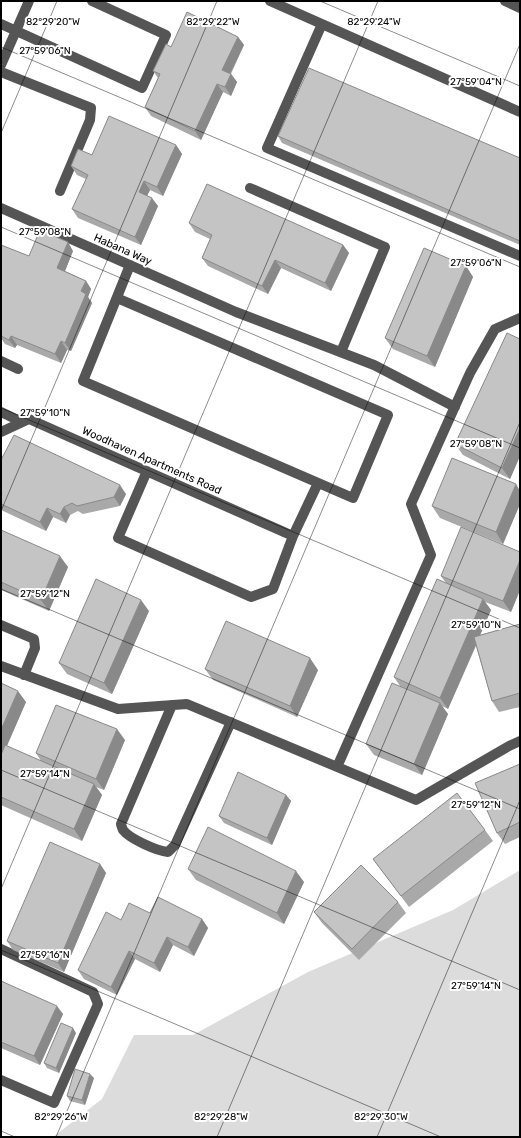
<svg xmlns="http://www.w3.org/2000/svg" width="521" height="1138" viewBox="0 0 521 1138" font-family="Rubik,sans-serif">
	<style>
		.green { fill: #dcdcdc }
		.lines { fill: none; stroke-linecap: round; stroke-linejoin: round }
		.minor { stroke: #555; stroke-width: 10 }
		.wall { fill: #a9a9a9 }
		.shaded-wall { fill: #898989 }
		.building { fill: #c4c4c4; stroke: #898989 }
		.ticks { fill: none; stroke: #000; stroke-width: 1; stroke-opacity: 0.45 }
		.labels { text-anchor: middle; stroke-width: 4; stroke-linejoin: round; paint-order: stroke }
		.street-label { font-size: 11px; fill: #000; stroke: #fff }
		.ticks-label { font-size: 10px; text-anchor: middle; fill: #000; stroke: #fff; stroke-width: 4; stroke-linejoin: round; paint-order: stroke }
	</style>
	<rect width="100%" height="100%" fill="#fff"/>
	<!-- green -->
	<path class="green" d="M520,870V1137H53L102,1099L134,1035H193L308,972L453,910Z"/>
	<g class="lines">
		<!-- minor -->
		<path class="minor" d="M270,1L520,112
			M505,1L520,8
			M1,24L142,88L166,35L92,1
			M322,24L267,148L520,256
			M1,65L29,1
			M1,72L91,108L90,120L60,191
			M250,188L385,247L341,352
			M1,208L236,312L374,365L455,407
			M117,298L388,415L353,498L83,381L130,265
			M1,361L18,369
			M1,412L22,422
			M1,432L29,419L293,536
			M147,471L118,538L251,597L273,589L293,536L318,483
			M1,625L34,639L35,648L24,675
			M1,666L118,709L187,704L416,800L509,746L520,741
			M172,705L121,824C121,825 123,830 123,830C130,839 157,851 168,852L175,845L231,722
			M337,767L431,555L411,504L470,373L495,329L520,318
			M1,949L93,992L98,1004L54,1103L1,1080"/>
	</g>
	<!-- wall -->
	<path class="wall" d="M238,37L244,45L231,74L237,82L231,96L223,92L201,140L151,116L145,107L158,78L153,71L171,47Z
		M278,136L520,158V245L282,143Z
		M176,145L182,154L163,196L150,190L147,195L158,206L141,245L78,218L72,209L86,179L77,175L71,166L92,155Z
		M189,223L343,245L349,253L331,291L281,268L268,294L208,266L202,258L210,239L195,232Z
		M1,245L29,256L73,251L65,271L86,281L91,289L88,297L92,303L71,351L67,350L61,363L17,345L15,348L5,344L1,338Z
		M466,266L473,277L435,367L393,349L385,338Z
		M520,339V456L510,479L463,455L455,444Z
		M1,460L126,494L120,506L83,514L78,511L70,515L66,523L53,517L46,531L1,510Z
		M520,491V504L503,544L440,518L432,506Z
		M1,530L68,567L49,611L1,590Z
		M520,552V590L511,612L485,602L491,610L480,635L520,624V707L499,712L492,701L476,646L448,709L442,706L448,714L422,775L374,755L366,744L400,686L394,677L446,583L441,576Z
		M149,611L112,694L67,674L59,663Z
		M205,669L318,670L297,717L213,680Z
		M1,683L26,702L7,746L41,761L36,753L125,740L104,790L96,787L102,795L82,841L1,805Z
		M520,764V837L505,844L497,833Z
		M286,795L291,801L272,845L224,823L219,816Z
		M485,830L493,841L409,907L373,859Z
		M100,864L106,873L64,972L13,950L7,941Z
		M188,869L304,882L284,924L196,880Z
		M398,902L406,913L359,960L322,923L314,912Z
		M150,913L202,919L208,928L194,956L173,945L160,972L135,959L117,995L84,979L78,970Z
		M1,981L63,1014L40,1065L1,1048Z
		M76,1033L59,1073L47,1068L44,1063Z
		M94,1078L85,1105L70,1101L67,1096Z"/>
	<!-- shaded-wall -->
	<path class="shaded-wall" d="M238,37L244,45L228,78L222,70Z
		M231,74L237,82L231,96L225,87Z
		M217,84L223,92L201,140L195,131Z
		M176,145L182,154L163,196L157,187Z
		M144,181L150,190L145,200L139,192Z
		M152,198L158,206L141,245L135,237Z
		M68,242L73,251L63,276L57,268Z
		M343,245L349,253L331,291L325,283Z
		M275,260L281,268L268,294L262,286Z
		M466,266L473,277L435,367L427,356Z
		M86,281L91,289L88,297L92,303L71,351L65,343L81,291Z
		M11,336L17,345L15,348L9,340Z
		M61,341L67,350L61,363L55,354Z
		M520,428V456L510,479L502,468Z
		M516,484L520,491V504L503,544L496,532Z
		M120,485L126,494L120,506L114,497Z
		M64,507L70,515L66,523L60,514Z
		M47,508L53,517L46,531L40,522Z
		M60,556L68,567L49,611L41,600Z
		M520,560V590L511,612L503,601Z
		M483,599L491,610L448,709L440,698Z
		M141,600L149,611L112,694L104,683Z
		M310,658L318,670L297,717L290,706Z
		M18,691L26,702L1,759V730Z
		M440,703L448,714L422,775L414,764Z
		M117,729L125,740L104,790L96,779Z
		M94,784L102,795L82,841L74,829Z
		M286,795L291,801L272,845L267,838Z
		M100,864L106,873L64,972L58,963Z
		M296,871L304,882L284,924L277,913Z
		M202,919L208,928L194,956L188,947Z
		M167,937L173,945L160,972L154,963Z
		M129,951L135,959L117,995L111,987Z
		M57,1006L63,1014L40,1065L34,1056Z
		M73,1028L76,1033L59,1073L56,1068Z
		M90,1074L94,1078L85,1105L82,1100Z"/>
	<!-- building -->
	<path class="building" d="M187,12L238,37L222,70L231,74L225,87L217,84L195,131L145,107L160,74L153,71L166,44L171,47Z
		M309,68L520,158V241L278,136Z
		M109,116L176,145L157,187L144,181L139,192L152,198L135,237L72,209L88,175L71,166L78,149L92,155Z
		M207,184L343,245L325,283L275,260L262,286L202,258L212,235L189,223Z
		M40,230L68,242L57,268L86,281L81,291L86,294L65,343L61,341L55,354L11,336L9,340L1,336V245L29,256Z
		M424,248L466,266L427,356L385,338Z
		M507,333L520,339V428L502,468L455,444Z
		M14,435L120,485L114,497L77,506L72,503L64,507L60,514L47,508L40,522L1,504V460Z
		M452,458L516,484L496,532L432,506Z
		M461,527L520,552V560L503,601L441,576Z
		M1,530L60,556L41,600L1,582Z
		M96,579L141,600L104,683L59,663Z
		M437,579L483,599L440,698L394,677Z
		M226,621L310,658L290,706L205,669Z
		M520,624V693L492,701L474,637Z
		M1,683L18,691L1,730Z
		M392,683L440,703L414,764L366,744Z
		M56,705L117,729L96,779L36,753Z
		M5,745L94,784L74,829L1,797V755Z
		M520,764V822L497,833L475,783Z
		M238,772L286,795L267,838L219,816Z
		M457,793L485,830L401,896L373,859Z
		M208,827L296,871L277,913L188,869Z
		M50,842L100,864L58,963L7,941Z
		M361,865L398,902L352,949L314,912Z
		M158,897L202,919L188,947L167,937L154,963L129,951L111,987L78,970L106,912L121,920L129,903L150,913Z
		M1,981L57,1006L34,1056L1,1042Z
		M61,1023L73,1028L56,1068L44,1063Z
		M75,1069L90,1074L82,1100L67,1096Z"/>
	<!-- ticks -->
	<path class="ticks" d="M320,1L520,86M1,47L520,267M1,133L57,1M1,227L520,448M1,408L520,628M1,511L217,1M1,589L520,809M1,770L520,990M1,889L378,1M1,950L441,1137M1,1131L15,1137M56,1137L520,44M217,1137L520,422M377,1137L520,800"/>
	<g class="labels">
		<!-- street labels -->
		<g class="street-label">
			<text transform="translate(123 249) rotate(24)" y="4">Habana Way</text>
			<text transform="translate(152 460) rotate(24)" y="4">Woodhaven Apartments Road</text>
		</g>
	</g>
	<g class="ticks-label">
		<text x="53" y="25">82°29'20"W</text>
		<text x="213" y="25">82°29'22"W</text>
		<text x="374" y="25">82°29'24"W</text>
		<text x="45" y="54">27°59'06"N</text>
		<text x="476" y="85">27°59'04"N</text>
		<text x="45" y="235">27°59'08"N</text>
		<text x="476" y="266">27°59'06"N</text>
		<text x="45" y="416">27°59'10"N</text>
		<text x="476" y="447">27°59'08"N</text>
		<text x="45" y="597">27°59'12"N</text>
		<text x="476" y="628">27°59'10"N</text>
		<text x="45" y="777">27°59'14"N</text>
		<text x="476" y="808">27°59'12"N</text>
		<text x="45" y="958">27°59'16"N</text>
		<text x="476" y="989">27°59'14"N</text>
		<text x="61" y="1120">82°29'26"W</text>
		<text x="221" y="1120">82°29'28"W</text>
		<text x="381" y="1120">82°29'30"W</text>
	</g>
	<!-- border -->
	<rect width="521" height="1138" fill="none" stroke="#000000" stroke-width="4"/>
</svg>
